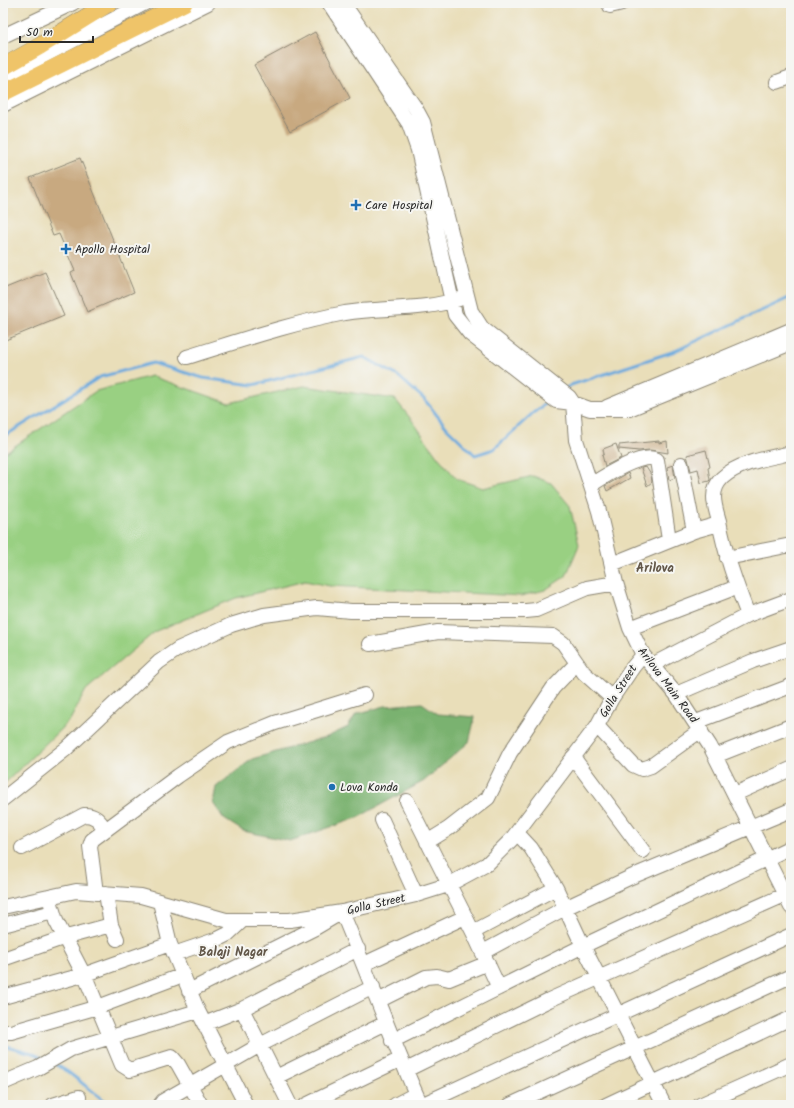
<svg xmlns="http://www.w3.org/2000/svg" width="794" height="1108" viewBox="0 0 794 1108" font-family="Kalam,sans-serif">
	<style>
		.green { fill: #99d082; stroke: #627e56 }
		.forest { fill: #7ab270; stroke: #526e4e }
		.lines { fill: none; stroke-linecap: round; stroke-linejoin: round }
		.stream { stroke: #6caade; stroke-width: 3 }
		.building { fill: #c8a980 }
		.minor-casing { stroke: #8a8472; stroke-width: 16 }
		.major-casing { stroke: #8a8472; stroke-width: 18 }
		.minor { stroke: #fff; stroke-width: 14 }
		.major { stroke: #efc469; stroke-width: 17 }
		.poi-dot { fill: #1f6fb2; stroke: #f6f6f2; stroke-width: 1.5 }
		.labels { text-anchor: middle; stroke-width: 4; stroke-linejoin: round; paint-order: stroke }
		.poi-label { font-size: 12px; fill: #2b2b2b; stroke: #f6f6f2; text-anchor: start }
		.street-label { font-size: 12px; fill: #2b2b2b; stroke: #f6f6f2 }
		.neighbourhood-label { font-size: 13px; font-weight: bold; fill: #625749; stroke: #f6f6f2 }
	</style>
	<rect width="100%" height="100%" fill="#f6f6f2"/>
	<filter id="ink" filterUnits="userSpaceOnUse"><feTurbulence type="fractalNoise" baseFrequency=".025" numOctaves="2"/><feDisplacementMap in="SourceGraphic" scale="8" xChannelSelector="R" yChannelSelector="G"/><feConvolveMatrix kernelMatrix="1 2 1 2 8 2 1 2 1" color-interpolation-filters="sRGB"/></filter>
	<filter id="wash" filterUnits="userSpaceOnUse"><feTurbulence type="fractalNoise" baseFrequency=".012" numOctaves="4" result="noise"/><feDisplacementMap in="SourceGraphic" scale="16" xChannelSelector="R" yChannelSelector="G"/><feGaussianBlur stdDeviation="0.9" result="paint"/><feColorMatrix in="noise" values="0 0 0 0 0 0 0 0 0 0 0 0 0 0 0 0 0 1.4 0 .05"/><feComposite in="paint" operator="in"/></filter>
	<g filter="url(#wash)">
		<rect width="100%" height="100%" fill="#e9deb9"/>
		<!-- green -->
		<path class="green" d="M151,376L229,403L304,386L395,399L414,423L438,457L457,479L483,488L533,476L551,483L570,506L579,545L566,576L545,590L521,596L330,586L305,581L236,598L156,631L86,690L70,720L3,785V454L96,391Z"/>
		<!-- forest -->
		<path class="forest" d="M422,703L438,714L475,717L469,742L424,781L357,818L290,841L243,831L224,819L213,803L216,787L252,759L327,737L348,727L356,714L385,706Z"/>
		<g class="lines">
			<!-- stream -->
			<path class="stream" d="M565,389L571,385L675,351L791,297
				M3,437L100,377L153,363L203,378L253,385L364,357L398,376L424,399L447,428L475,455L494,449L533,413L549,401
				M3,1045L36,1054L45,1059
				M53,1063L68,1072L110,1105"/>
		</g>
		<g id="blocks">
			<!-- building -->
			<path class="building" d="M315,32L350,98L290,131L254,65Z
				M80,158L134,292L87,312L71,273L75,271L59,234L53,236L30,178Z
				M45,272L64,316L3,341V289Z
				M659,441V443L667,441L668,453L650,450L639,451L619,449V445Z
				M616,444L621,458L605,466L602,455L604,454L603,449Z
				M706,450L710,467L708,468L710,480L709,481L701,483L698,469L691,471L687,455Z
				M673,465L675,478L669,480L667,467Z
				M646,467L651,475L652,482L647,486L641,468Z
				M628,473L630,478L607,491L605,486Z"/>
		</g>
	</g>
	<g filter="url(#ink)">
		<use href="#blocks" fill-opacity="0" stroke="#8a8472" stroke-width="1"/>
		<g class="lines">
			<defs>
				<path id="minor" d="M329,3L409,124L418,150L455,315L470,334L556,401L573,403L590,409H629L791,343
					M343,3L416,109L423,122L471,311L482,328L569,397L573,403L576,440L599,511L616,583L630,628L643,655L676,694L710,746L791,907
					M610,6L622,3
					M3,36L73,3
					M3,77L145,3
					M777,82L791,77
					M3,105L208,3
					M187,357C239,341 292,323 345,313C383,307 422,311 459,299
					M607,407L791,330
					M591,485C603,477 643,451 657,460L669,540
					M694,531L719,524
					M727,558L791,545
					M612,564L694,531L681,464
					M748,615C736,584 725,554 719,521C717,514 714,505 714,497C714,490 717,483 722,478C739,462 769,458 791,453
					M630,628L737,587
					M370,644L438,632L553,636L563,643L584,673L612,698
					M652,665L748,615L791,599
					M676,694L753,661L791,648
					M696,722L791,686
					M597,726L633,765L642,769L651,766L701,730
					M715,756L791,726
					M573,757L643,851
					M735,794L791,769
					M3,799L66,749L159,662L178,649L231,625L264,615L317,608L351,611H526L536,610L587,588L616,583
					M407,801L473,932L499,988
					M382,820L416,895
					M517,833L531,848L556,888L583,946L664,1105
					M427,842L448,829L488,798L510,753L553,688L577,663
					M22,848L84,815C95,815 99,820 105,829
					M96,893L90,846L92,840L178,776L228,742L275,723L365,695
					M106,893L111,925L117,939
					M49,897L56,921L87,981L122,1065L130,1070L172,1057L178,1064L201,1105
					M160,902L170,944L198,1011L246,1105
					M3,907L76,891L141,896L226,920H290L342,912L416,895L448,885L487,864L511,840L597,726L612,698L633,667L643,655
					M3,925L53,912
					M473,932L556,888
					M483,952L565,908L631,877L791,810
					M174,954L218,939L228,934L243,920
					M3,959L63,938L111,925
					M364,964L465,917
					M189,991L315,928L342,912C369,976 392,1042 421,1105
					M3,997L83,975L170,944
					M378,1001L426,977L437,976L449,979L488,963
					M242,1009L290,1105
					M204,1024L242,1009L358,949
					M3,1032H11L98,1007L183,975
					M392,1041L583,946L791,847
					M406,1070L549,1000L791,892
					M276,1077L386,1023
					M3,1083L38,1068L71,1049L198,1011
					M53,1105L79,1097
					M160,1105L163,1101L260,1045L373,987
					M306,1105L401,1059
					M395,1105L416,1094
					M421,1105L791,935
					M510,1105L791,976
					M606,1105L791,1018
					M700,1105L791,1064"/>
				<path id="major" d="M3,67L40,46L109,3
					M3,93L184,3"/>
			</defs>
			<!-- minor casing -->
			<use href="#minor" class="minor-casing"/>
			<!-- major casing -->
			<use href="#major" class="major-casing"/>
			<!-- minor -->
			<use href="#minor" class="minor"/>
			<!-- major -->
			<use href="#major" class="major"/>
		</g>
	</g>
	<!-- markers -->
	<g class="poi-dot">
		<path d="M354 199h4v4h4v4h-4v4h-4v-4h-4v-4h4z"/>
		<path d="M64 243h4v4h4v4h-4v4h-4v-4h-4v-4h4z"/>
		<circle cx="332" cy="787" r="4"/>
	</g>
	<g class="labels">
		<!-- poi labels -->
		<g class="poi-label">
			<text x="365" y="209">Care Hospital</text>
			<text x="75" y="253">Apollo Hospital</text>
			<text x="340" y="791">Lova Konda</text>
		</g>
		<!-- street labels -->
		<g class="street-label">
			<text transform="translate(668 685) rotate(53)" y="4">Arilova Main Road</text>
			<text transform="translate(618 691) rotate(-58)" y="4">Golla Street</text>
			<text transform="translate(376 904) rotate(-13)" y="4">Golla Street</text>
		</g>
		<!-- neighbourhood labels -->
		<g class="neighbourhood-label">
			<text x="655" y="572">Arilova</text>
			<text x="233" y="956">Balaji Nagar</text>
		</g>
	</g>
	<!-- margin -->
	<rect width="794" height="1108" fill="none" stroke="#f6f6f2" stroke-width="16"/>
	<!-- scale -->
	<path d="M20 36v6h73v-6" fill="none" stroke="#2b2b2b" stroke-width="2"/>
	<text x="26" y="36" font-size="12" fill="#2b2b2b" stroke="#f6f6f2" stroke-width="3" paint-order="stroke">50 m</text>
</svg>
